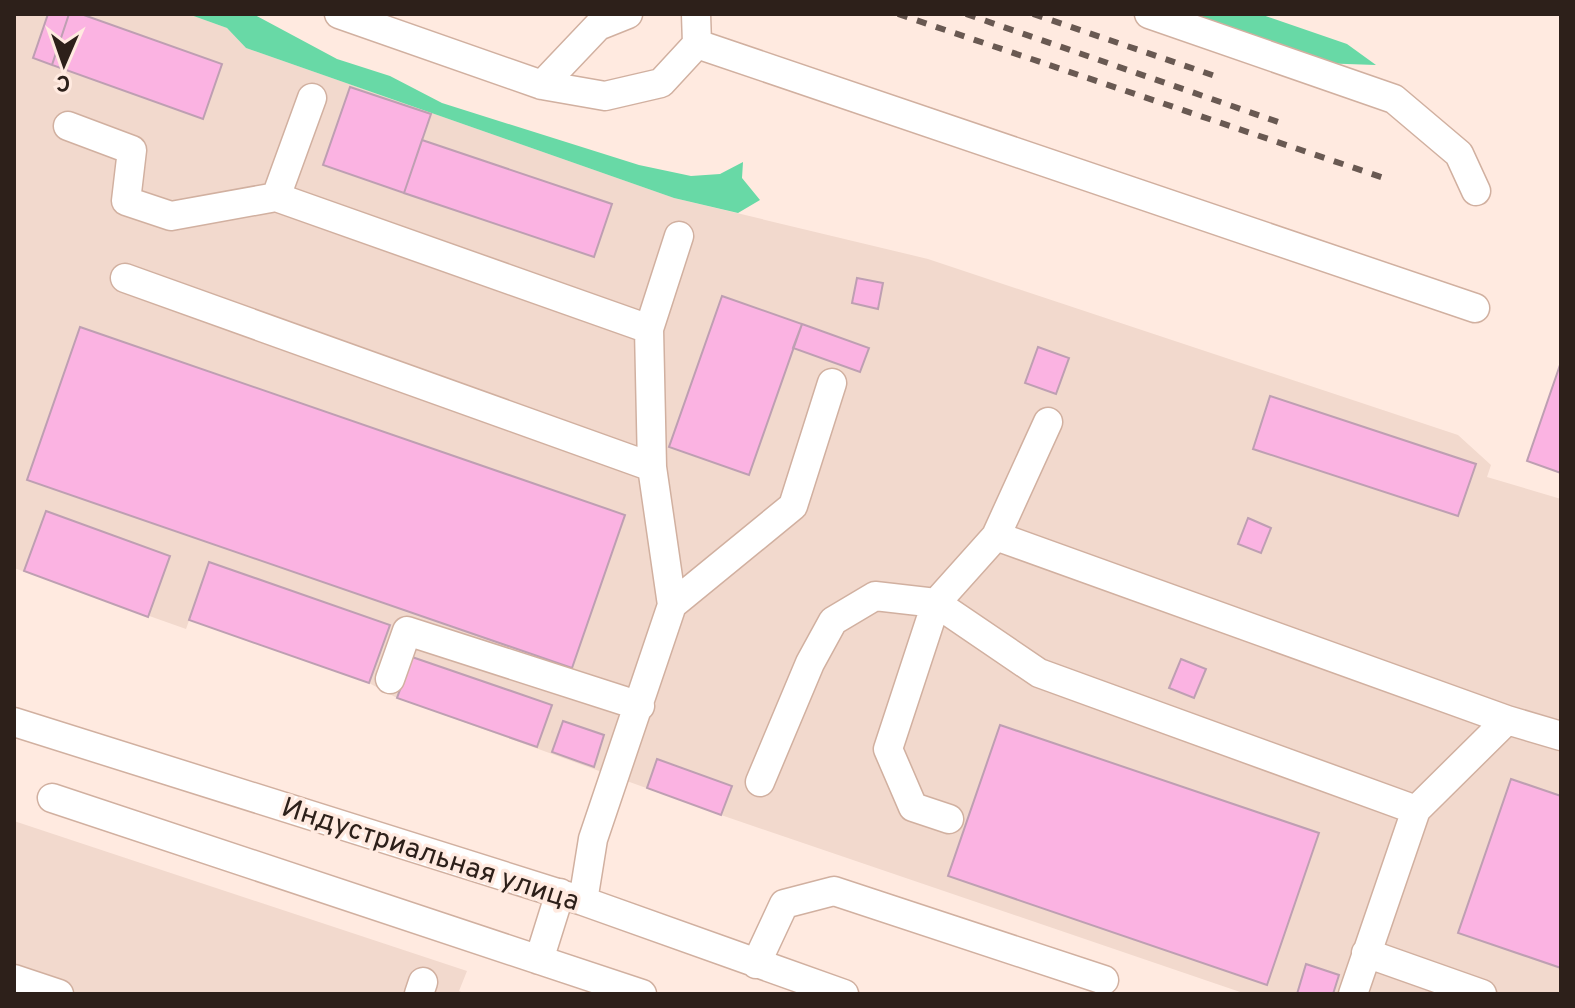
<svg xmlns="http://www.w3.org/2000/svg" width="1575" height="1008" viewBox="0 0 1575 1008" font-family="Overpass,sans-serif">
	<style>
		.built { fill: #f2d9cd }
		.forest { fill: #68d9a6 }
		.building { fill: #fbb3e2; stroke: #be9fb2; stroke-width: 2 }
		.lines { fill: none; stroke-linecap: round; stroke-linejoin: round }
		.minor-casing { stroke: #d1b0a0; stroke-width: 31 }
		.minor { stroke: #fff; stroke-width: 28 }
		.rail { stroke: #695952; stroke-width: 6; stroke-dasharray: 10 10; stroke-linecap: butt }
		.labels { text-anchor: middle; stroke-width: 7; stroke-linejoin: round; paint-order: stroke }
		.street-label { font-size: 28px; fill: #2d201a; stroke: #ffeae0 }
	</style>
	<rect width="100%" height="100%" fill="#ffeae0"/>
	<!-- built -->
	<path class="built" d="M14,14H188L227,28L246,48L674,198L928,259L1458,435L1491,465L1487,477L1561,499V994H1246L721,815L397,698L369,683L389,625L210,562L186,629L14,568Z
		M14,821L467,971L459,991L466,994H14Z"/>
	<!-- forest -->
	<path class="forest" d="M188,14H253L337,59L390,76L442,103L639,165L691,176L720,174L743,162L742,178L760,200L738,213L674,198L246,48L227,28Z
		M1185,14H1260L1347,44L1376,65L1318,63Z"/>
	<!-- building -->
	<path class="building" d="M48,14H69L52,65L33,58Z
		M69,14H81L222,64L203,119L52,65Z
		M350,87L431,114L404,193L323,165Z
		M422,140L612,204L594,257L404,193Z
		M857,278L883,283L878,309L852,303Z
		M722,296L802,324L749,475L669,447Z
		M802,324L869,348L860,372L793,348Z
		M80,327L625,515L572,668L27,480Z
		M1038,347L1069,358L1056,394L1025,383Z
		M1561,362V473L1527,461Z
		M1270,396L1476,464L1458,516L1253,449Z
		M46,511L170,556L148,617L24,571Z
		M1248,518L1271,528L1261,553L1238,544Z
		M209,562L390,625L369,683L189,620Z
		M412,657L552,705L537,747L397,698Z
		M1181,659L1206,669L1194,698L1169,688Z
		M563,721L604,735L594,767L552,752Z
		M1000,725L1319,833L1267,985L948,876Z
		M657,759L732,786L721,815L647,788Z
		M1511,779L1561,796V968L1458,933Z
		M1306,964L1339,975L1333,994H1297Z"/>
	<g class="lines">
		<defs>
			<path id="minor" d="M339,14L542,85L605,96L661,83L697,44L696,14
				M1149,14L1394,99L1459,154L1476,191
				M697,44L1475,308
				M542,85L598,26L628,14
				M68,126L132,150L126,201L171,216L276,197L649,329L652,467L672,605L593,839L583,901
				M276,197L312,98
				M125,278L652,467
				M649,329L679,236
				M996,536L1048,422
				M672,605L793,506L832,383
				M390,679L407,631L640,706
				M14,722L583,901L844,994
				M760,782L810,663L833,621L875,596L936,603L1039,673L1416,810
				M52,798L642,994
				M949,819L913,807L888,749L936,603L996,536L1507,720L1561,736
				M1366,953L1482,994
				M539,960L560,893
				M756,964L784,904L834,891L1104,980
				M14,979L59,994
				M419,994L423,982
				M1353,994L1416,810L1507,720"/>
		</defs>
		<!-- minor casing -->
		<use href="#minor" class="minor-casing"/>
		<!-- minor -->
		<use href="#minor" class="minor"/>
		<!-- rail -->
		<path class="rail" d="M898,14L1387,179
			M966,14L1284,124
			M1033,14L1221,78"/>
	</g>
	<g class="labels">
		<!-- street labels -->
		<g class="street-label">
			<text transform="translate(431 853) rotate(18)" y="10">Индустриальная улица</text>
		</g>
	</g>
	<!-- border -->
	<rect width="1575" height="1008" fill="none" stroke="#2d201a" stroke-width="32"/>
	<!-- north arrow -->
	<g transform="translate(64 64) rotate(182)" stroke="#ffeae0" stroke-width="6" paint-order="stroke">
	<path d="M0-6L14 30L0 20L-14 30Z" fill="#2d201a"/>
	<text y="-12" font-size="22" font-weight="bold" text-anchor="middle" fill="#2d201a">С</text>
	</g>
</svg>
